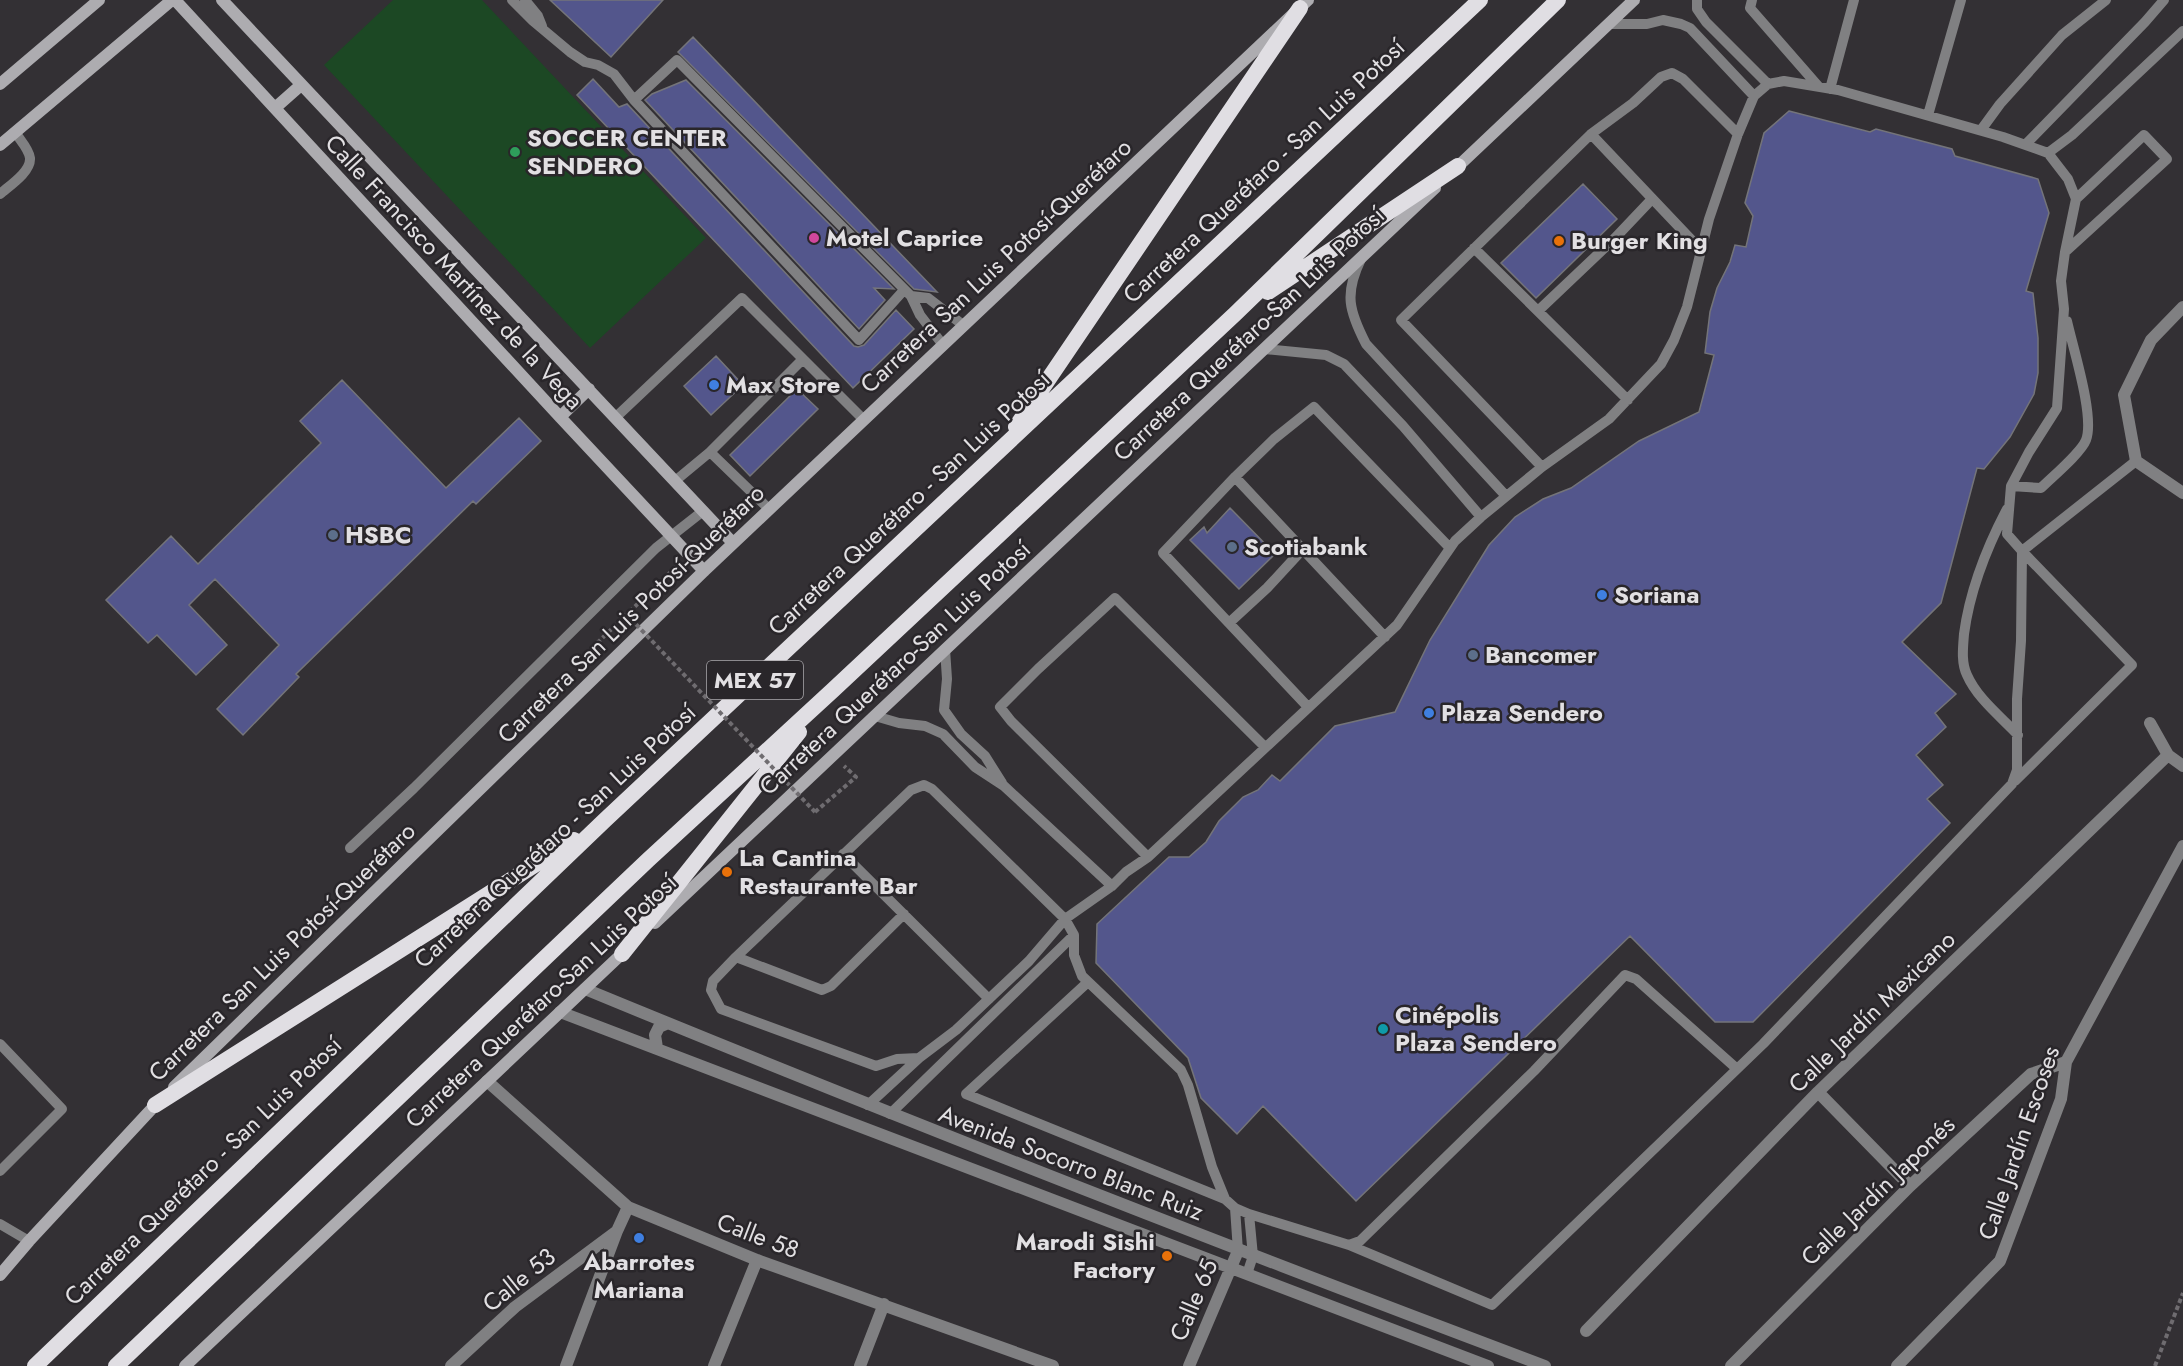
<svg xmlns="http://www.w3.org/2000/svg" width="2183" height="1366" viewBox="0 0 2183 1366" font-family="Jost,sans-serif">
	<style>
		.green { fill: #1c4824 }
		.building { fill: #53568c; stroke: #747479; stroke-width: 1.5 }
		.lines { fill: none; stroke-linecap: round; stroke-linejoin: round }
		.path { stroke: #6f6c70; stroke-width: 4; stroke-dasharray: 4.5 3; stroke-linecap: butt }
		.service { stroke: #808082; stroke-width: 10 }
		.minor { stroke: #808082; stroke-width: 12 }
		.secondary { stroke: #adacb0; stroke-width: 12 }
		.trunk { stroke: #e0dee3; stroke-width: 16 }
		.path-bridge { stroke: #6f6c70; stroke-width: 4; stroke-dasharray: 4.5 3; stroke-linecap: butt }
		.leisure-dot { fill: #2e9e5b; stroke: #29262a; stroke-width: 2 }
		.hotel-dot { fill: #d1479c; stroke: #29262a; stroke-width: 2 }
		.food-dot { fill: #e8710a; stroke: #29262a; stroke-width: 2 }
		.shop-dot { fill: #3f7fe0; stroke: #29262a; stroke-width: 2 }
		.service-dot { fill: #5c6f8a; stroke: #29262a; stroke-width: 2 }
		.culture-dot { fill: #0f9aa8; stroke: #29262a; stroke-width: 2 }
		.labels { text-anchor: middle; stroke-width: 5; stroke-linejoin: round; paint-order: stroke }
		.shield { fill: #29262a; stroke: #aaa8ac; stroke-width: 1.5 }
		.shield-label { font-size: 22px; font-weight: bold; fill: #e2e0e3 }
		.poi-label { font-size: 24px; font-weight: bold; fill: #e2e0e3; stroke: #29262a; text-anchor: start }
		.street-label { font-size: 24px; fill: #e2e0e3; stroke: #29262a }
	</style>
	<rect width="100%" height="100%" fill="#333034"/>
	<!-- green -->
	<path class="green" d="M393,0H482L706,238L590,348L324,65Z"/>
	<!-- building -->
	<path class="building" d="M550,0H663L611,57Z
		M693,37L937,292L914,289L679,53L678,52Z
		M593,79L619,107L627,104L854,346L858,347L864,345L896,310L914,329L853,388L577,95Z
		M686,80L894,289L874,288L885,300L859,329L645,100L652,94Z
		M1789,111L1870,132L1876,129L1952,149L1955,156L2038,179L2049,213L2026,291L2033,293L2038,338V373L2034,394L2010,437L1984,469L1977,468L1941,603L1902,642L1956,694L1935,713L1946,727L1916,755L1943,785L1927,799L1950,823L1753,1022H1715L1630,936L1356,1201L1263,1106L1237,1134L1201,1098L1188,1058L1096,963L1097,924L1169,857H1189L1206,842L1219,821L1243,797L1258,790L1272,775L1280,781L1335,726L1395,712L1430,640L1489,545L1515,517L1543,499L1571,488L1639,441L1699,412L1714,355L1705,353L1710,312L1717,288L1730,262L1735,245L1746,247L1753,216L1745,203L1764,133Z
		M1583,184L1617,219L1536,298L1501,263Z
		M716,356L743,385L711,415L684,386Z
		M342,380L446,488L519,418L541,441L476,504L473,501L296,674L299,677L243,735L217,709L279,645L215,579L189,605L227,645L196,675L157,635L148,643L106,600L171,536L198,564L321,443L300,421Z
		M797,389L818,409L750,476L730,455Z
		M1230,508L1275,554L1239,589L1190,540L1204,527L1207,533Z"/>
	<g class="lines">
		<!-- path -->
		<path class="path" d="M600,649L598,651L593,647L678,565
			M815,812L856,777L844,766
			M2155,1366L2183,1293"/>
		<!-- service -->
		<path class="service" d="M512,0L533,21L570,52L585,62L598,65L614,74L634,100
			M525,0L538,16L542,26
			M1697,0V9L1706,22L1768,84
			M1752,0L1750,8L1819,87
			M1609,24H1647L1663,20L1681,24L1690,28L1754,96
			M1830,89L1854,0
			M1928,115L1961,0
			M1981,130L2000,104L2062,35L2106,0
			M1591,134L1701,250
			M2026,144L2145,22L2164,0
			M2048,153L2072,135L2183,31
			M0,194C9,186 31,172 30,158C29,149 20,140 15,132
			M1474,248L1628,400
			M2065,252L2167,159L2144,135L2076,199
			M1361,259C1344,294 1349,311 1366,344L1506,496
			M904,290L859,340L634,100L677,60L911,296L920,315L943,345
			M911,296L928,298L963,325
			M1538,311L1615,238L1652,199
			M1264,349L1326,355L1344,364L1403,426L1481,517
			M616,417L742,298L864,420
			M1542,467L1401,320L1591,134L1633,103L1661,77L1672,73L1683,79L1738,134
			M1235,477L1385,637
			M675,481L710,452
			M2011,486L2041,488C2052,477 2081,453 2086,440C2095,417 2073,348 2067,321
			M769,509L710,452L802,360
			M2007,509C1986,549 1970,589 1964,634C1963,647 1961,663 1967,675C1977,698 2000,716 2018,735
			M1229,623L1267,588L1303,549
			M945,649L947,679L944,710L961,734L985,756L1002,783
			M1308,707L1163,553L1235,477L1274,439L1314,407L1450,548
			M875,716L899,723L925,726L943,734L975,767L1004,786L1112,886
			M2015,781L2132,665L2022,551L2136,461
			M350,848L414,788L656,548L703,511
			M843,854L989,999
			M1148,857L1011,721L1000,707L1038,669L1115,598L1265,747
			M736,957L822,990L831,986L904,914
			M1088,982L966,1094L1225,1199
			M0,1044L62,1109L0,1171
			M919,1058L897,1059L876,1066L721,1009L711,990L713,981L736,957L911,790L924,785L932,789L1065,919L1074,935V955L1082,976L1181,1070L1188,1085L1212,1167L1225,1199L1235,1208L1249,1214L1349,1245L1360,1241L1534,1071L1625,975L1636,979L1736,1068
			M868,1105L919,1058L956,1030L1029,961L1065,919L1112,886L1126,872L1148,857L1397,625L1455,541L1481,517L1542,467L1609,419L1661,364L1674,340L1687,307L1709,219L1738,134L1754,96L1768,84L1784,81L1838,90L2003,137L2048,153L2068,179L2076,199L2065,252L2061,281L2064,309L2057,408L2029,452L2011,486L2007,534L2022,551L2021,641L2017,699V770L2012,784L1763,1044L1492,1305L1349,1245
			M890,1114L1074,935
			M1235,1208L1238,1251
			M0,1224L29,1241
			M1247,1274L1253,1256L1249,1214"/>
		<!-- minor -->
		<path class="minor" d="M2183,307L2151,340L2124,395L2136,461L2183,493
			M2150,723L2168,755L2183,766
			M585,989C903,1120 1223,1245 1545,1366
			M560,1012L1488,1366
			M657,1048L655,1035L659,1027L668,1023
			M487,1081L628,1207L757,1260L1053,1366
			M1818,1092L1910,1186
			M1586,1331L1818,1092L2168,755
			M451,1366L515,1307L617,1231
			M566,1366L617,1231L628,1207
			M714,1366L757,1260
			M860,1366L884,1304
			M1189,1366L1238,1251
			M1731,1366L1910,1186L2031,1074L2066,1062
			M1897,1366L2000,1261L2061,1099L2066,1062L2183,846"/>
		<!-- secondary -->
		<path class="secondary" d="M175,0L560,417L704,571
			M222,0L733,543
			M0,84L99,0
			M275,108L301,85
			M0,145L172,0
			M1452,172L1634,0
			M560,417L589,389
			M655,923L1435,188
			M174,1087L704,571L1308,0
			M0,1275L29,1241L159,1101
			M185,1366L627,949"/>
		<!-- trunk -->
		<path class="trunk" d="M1268,292L1458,166
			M1016,427L1300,8
			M622,954L799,732
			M155,1105L574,840
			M35,1366L605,820L1480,0
			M116,1366L648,860L833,690L1235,314L1558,0"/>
		<!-- path-bridge -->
		<path class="path-bridge" d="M631,619L815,812"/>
	</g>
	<!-- markers -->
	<circle class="leisure-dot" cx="515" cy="152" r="6"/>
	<circle class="hotel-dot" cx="814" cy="238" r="6"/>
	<g class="food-dot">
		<circle cx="1559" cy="241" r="6"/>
		<circle cx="727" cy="872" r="6"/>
		<circle cx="1167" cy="1256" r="6"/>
	</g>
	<g class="shop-dot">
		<circle cx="714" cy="385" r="6"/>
		<circle cx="1602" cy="595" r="6"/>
		<circle cx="1429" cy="713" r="6"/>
		<circle cx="639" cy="1238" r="6"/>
	</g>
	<g class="service-dot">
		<circle cx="333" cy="535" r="6"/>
		<circle cx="1232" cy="547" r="6"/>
		<circle cx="1473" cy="655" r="6"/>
	</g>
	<circle class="culture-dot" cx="1383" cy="1029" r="6"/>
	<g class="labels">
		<!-- shield labels -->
		<rect class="shield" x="707" y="661" width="96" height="38" rx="4.5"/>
		<g class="shield-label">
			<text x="755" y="688">MEX 57</text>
		</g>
		<!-- poi labels -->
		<g class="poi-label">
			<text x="527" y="146">SOCCER CENTER<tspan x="527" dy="28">SENDERO</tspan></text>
			<text x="826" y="246">Motel Caprice</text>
			<text x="1571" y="249">Burger King</text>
			<text x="726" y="393">Max Store</text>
			<text x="345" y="543">HSBC</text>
			<text x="1244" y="555">Scotiabank</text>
			<text x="1614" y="603">Soriana</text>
			<text x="1485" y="663">Bancomer</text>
			<text x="1441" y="721">Plaza Sendero</text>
			<text x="739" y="866">La Cantina<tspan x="739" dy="28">Restaurante Bar</tspan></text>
			<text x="1395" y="1023">Cinépolis<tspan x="1395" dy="28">Plaza Sendero</tspan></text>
			<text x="1155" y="1250" text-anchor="end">Marodi Sishi<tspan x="1155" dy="28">Factory</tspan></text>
			<text x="639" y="1270" text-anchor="middle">Abarrotes<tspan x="639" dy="28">Mariana</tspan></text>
		</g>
		<!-- street labels -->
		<g class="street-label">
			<text transform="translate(1264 171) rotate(-43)" y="8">Carretera Querétaro - San Luis Potosí</text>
			<text transform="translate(996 266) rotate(-43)" y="8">Carretera San Luis Potosí-Querétaro</text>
			<text transform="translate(454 272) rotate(47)" y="8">Calle Francisco Martínez de la Vega</text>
			<text transform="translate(1249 334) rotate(-43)" y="8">Carretera Querétaro-San Luis Potosí</text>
			<text transform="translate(909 503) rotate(-43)" y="8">Carretera Querétaro - San Luis Potosí</text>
			<text transform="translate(631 614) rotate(-44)" y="8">Carretera San Luis Potosí-Querétaro</text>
			<text transform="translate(895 668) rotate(-43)" y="8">Carretera Querétaro-San Luis Potosí</text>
			<text transform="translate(555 836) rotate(-43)" y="8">Carretera Querétaro - San Luis Potosí</text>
			<text transform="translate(282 952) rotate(-44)" y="8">Carretera San Luis Potosí-Querétaro</text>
			<text transform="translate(541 1001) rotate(-43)" y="8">Carretera Querétaro-San Luis Potosí</text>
			<text transform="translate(1872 1012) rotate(-44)" y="8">Calle Jardín Mexicano</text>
			<text transform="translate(2019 1143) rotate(-71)" y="8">Calle Jardín Escoses</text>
			<text transform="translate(1071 1163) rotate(21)" y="8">Avenida Socorro Blanc Ruiz</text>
			<text transform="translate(203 1171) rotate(-44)" y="8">Carretera Querétaro - San Luis Potosí</text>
			<text transform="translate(1878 1191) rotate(-44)" y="8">Calle Jardín Japonés</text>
			<text transform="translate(758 1236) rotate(21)" y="8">Calle 58</text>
			<text transform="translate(519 1280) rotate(-39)" y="8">Calle 53</text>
			<text transform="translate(1194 1300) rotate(-67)" y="8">Calle 65</text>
		</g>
	</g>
</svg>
